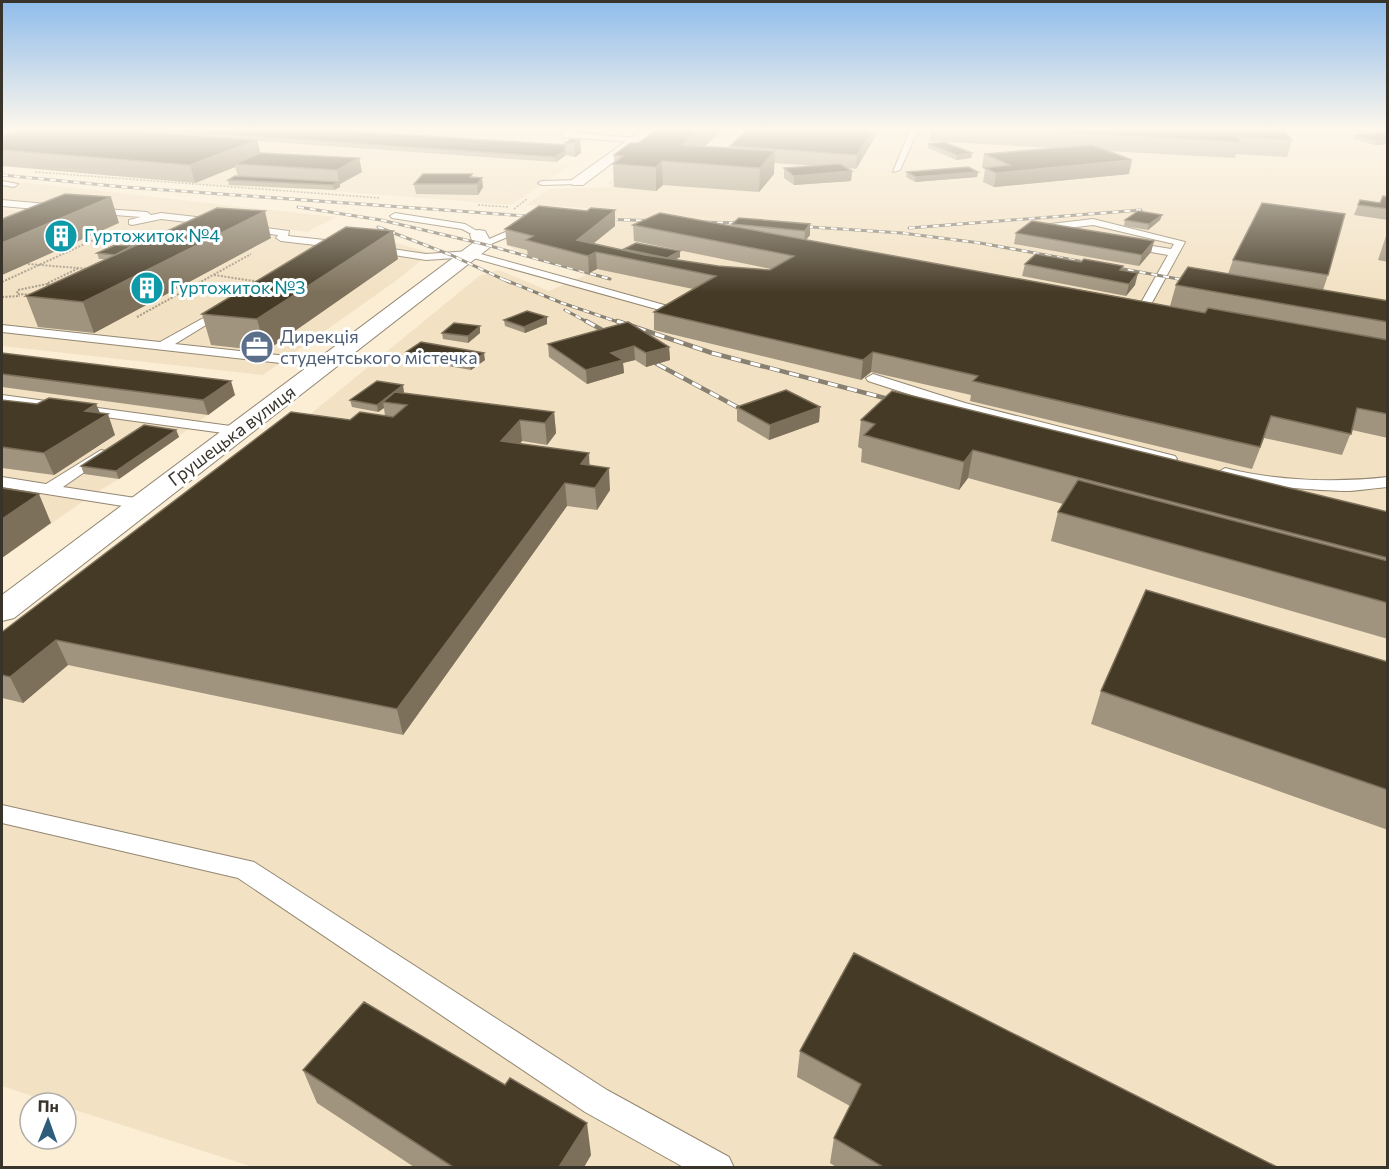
<svg xmlns="http://www.w3.org/2000/svg" width="1389" height="1169" viewBox="0 0 1389 1169" font-family="Commissioner,sans-serif">
	<style>
		.built { fill: #f2e1c3 }
		.lines { fill: none; stroke-linecap: round; stroke-linejoin: round }
		.lane-casing { stroke: #938771; stroke-width: 2 }
		.street-casing { stroke: #938771; stroke-width: 2 }
		.path-far1 { stroke: #a59b89; stroke-width: 1.5; stroke-dasharray: 2 1.5; stroke-linecap: butt }
		.path { stroke: #a59b89; stroke-width: 2; stroke-dasharray: 2 1.5; stroke-linecap: butt }
		.lane { fill: #fff; fill-rule: evenodd }
		.street { fill: #fff; fill-rule: evenodd }
		.rail-far1-casing { stroke: #888070; stroke-width: 3 }
		.rail-casing { stroke: #888070; stroke-width: 4.5 }
		.rail-far1 { stroke: #fff; stroke-width: 2; stroke-dasharray: 6; stroke-linecap: butt }
		.rail { stroke: #fff; stroke-width: 3; stroke-dasharray: 10; stroke-linecap: butt }
		.wall { fill: #a0947e }
		.shaded-wall { fill: #7c705a }
		.building { fill: #453a26; stroke: #7c705a; stroke-width: 1.5 }
		.labels { text-anchor: middle; stroke-width: 6; stroke-linejoin: round; paint-order: stroke }
		.far-culture-label { font-size: 18px; fill: #0d838f; stroke: #fff; text-anchor: start }
		.far-service-label { font-size: 18px; fill: #4e5e75; stroke: #fff; text-anchor: start }
		.far-street-label { font-size: 18px; fill: #39342b; stroke: #fff }
	</style>
	<rect width="100%" height="100%" fill="#fbeed5"/>
	<!-- built -->
	<path class="built" d="M2,130H604L557,162L571,165L511,205L310,189L225,186L2,166Z
		M675,130H1387V1167H253L66,1107V1103H54L2,1086V667L479,276L499,270L549,291L588,274L528,256L507,245L545,218L584,212L587,208L526,205L549,189L612,187L607,183Z
		M2,180L336,217L307,232L251,224L2,202Z
		M2,209L44,214L54,211L228,226L229,232L368,244L380,238L430,253L401,277L263,375L2,346Z
		M2,363L237,394L119,479L92,495L2,558Z"/>
	<g class="lines">
		<defs>
			<path id="lane" d="M569,130H577L574,133L636,138L640,140L636,142L563,137V133Z
				M910,130H918L900,170L893,172Z
				M581,180L582,182L578,184L542,185L538,183L542,181Z
				M2,181L18,184L14,187L2,185Z
				M2,200L58,205L62,208L58,211L2,206Z
				M91,208L147,212L151,215L161,213L214,219L219,222L214,225L161,219L132,225L129,224V220L141,217L88,213L87,211Z
				M395,213L465,224L484,235L479,238L462,229L392,218L390,216Z
				M1093,219L1185,242L1148,310H1140L1138,308L1168,255L1128,248L1123,245L1128,242L1171,249L1174,244L1093,225L1042,231L1037,228L1042,225Z
				M247,222L259,227L289,231L288,236L334,241L339,244L326,252L321,249L324,246L281,241L276,238L278,235L254,232L242,225Z
				M512,229L515,230V234L486,246L478,244Z
				M372,246L426,254L470,251L675,308L677,310L671,313L667,312L470,257L426,260L368,251L367,249Z
				M225,306L231,309L229,311L175,344L325,360L331,364L325,368L2,332V325L160,342Z
				M873,374L965,403L1175,456L1177,459L1170,463L955,409L868,381L866,378Z
				M2,395L238,427L245,431L238,435L2,403Z
				M101,450L106,451L108,454L106,457L63,487L142,499L148,501L150,504L148,507L142,509L2,487V477L46,484Z
				M1225,468C1275,481 1336,483 1388,477V487C1375,488 1363,490 1350,491C1330,491 1228,485 1217,473Z
				M2,805L254,862L607,1090L729,1157L734,1168H685L585,1112L238,878L2,823Z"/>
			<path id="street" d="M642,130H656L583,185H573L570,182L573,179Z
				M479,230L485,231L492,244L489,248L14,618L2,621V595L473,243L470,235L473,231Z"/>
		</defs>
		<!-- lane casing -->
		<use href="#lane" class="lane-casing"/>
		<!-- street casing -->
		<use href="#street" class="street-casing"/>
		<!-- path-far1 -->
		<path class="path-far1" d="M35,172L380,198
			M478,205L509,207
			M514,209L527,199"/>
		<!-- path -->
		<path class="path" d="M28,264L90,269
			M214,275L260,282
			M2,282L102,236
			M48,283L79,268
			M47,284L55,287L37,295L17,294L18,290Z
			M185,291L204,293
			M2,297L20,296
			M137,317L251,254"/>
		<!-- lane -->
		<use href="#lane" class="lane"/>
		<!-- street -->
		<use href="#street" class="street"/>
		<defs>
			<path id="rail-far1" d="M2,175L124,187L540,217
				M298,207L381,220L483,244L610,279
				M600,219L660,221
				M693,222L750,223
				M795,226L902,233L980,243L1195,282
				M378,227L451,255L511,283
				M909,228L1141,210
				M505,280L562,303L621,323
				M565,310L589,323"/>
			<path id="rail" d="M586,321L615,337
				M617,321L712,353L900,402
				M657,364L739,408"/>
		</defs>
		<!-- rail-far1 casing -->
		<use href="#rail-far1" class="rail-far1-casing"/>
		<!-- rail casing -->
		<use href="#rail" class="rail-casing"/>
		<!-- rail-far1 -->
		<use href="#rail-far1" class="rail-far1"/>
		<!-- rail -->
		<use href="#rail" class="rail"/>
	</g>
	<!-- wall -->
	<path class="wall" d="M24,130H336L565,145V143L580,140L581,153L575,157L566,155L556,162L257,141L260,153L359,158L362,172L340,184V187L334,190L229,185L228,180L238,176L235,167L195,183L2,166V133L8,134Z
		M483,130H507L504,131Z
		M747,130H879L856,169L847,168L852,171L851,181L794,185L784,178V168L816,166L774,163V174L759,192L663,185L656,191L614,187L613,164L614,163V155L705,146L730,148V146Z
		M931,130H1283L1292,140L1287,157L1236,154L1235,158L1109,151L1129,174L994,187L983,182L985,169L982,168L984,154L1053,148L929,141Z
		M1330,130H1373L1371,133L1388,131V144L1375,145L1353,139L1355,135L1367,133L1332,131Z
		M928,144L972,153L971,158L956,160L928,148Z
		M907,172H978L977,177L915,182L906,177Z
		M473,177L483,187L478,195L416,194L414,184Z
		M1388,197V220L1354,215L1358,205L1380,203Z
		M615,210V226L593,244L624,251V249L680,257L675,260L718,266L770,270L771,269L634,241L633,225L732,226V224H810V235L806,240L1170,306L1176,285L1228,274L1233,260L1328,275L1323,290L1388,301V438L1352,430L1342,455L1264,438L1252,469L970,401L971,395L871,372L861,380L654,330V312L693,289L597,269L589,273L528,256L527,250L507,245L505,229L587,211Z
		M1162,215L1160,220L1148,230L1124,226L1125,220Z
		M1388,230V262L1378,260Z
		M1016,233L1154,241L1151,252L1139,266L1014,244Z
		M153,237L271,238L94,333L38,327L26,296L105,259H99L97,253L125,246L124,242Z
		M398,259L266,351L211,345L202,314Z
		M1081,262L1123,266L1122,270L1135,285L1126,296L1022,276L1025,264Z
		M547,317V324L525,333L505,326L504,320Z
		M442,333H480L468,343L443,339Z
		M548,344L669,347L670,360L646,367L635,360L623,363L624,373L587,384L549,357Z
		M406,352L485,360L471,370L407,359Z
		M2,353L235,395L208,415L2,387Z
		M404,392L403,393L554,412L556,433L547,445L522,441L520,444L590,465L610,490L597,510L567,506L403,735L68,665L23,703L2,698V632L350,420L385,416L384,408L378,412L352,407L350,400Z
		M2,400L37,404H96L100,413L115,435L54,475L2,468Z
		M737,407H820L819,422L769,440L737,421Z
		M861,420L1388,512V639L1051,541L1058,512L1063,504L968,478L959,490L861,462L862,449L858,447Z
		M176,430L179,437L119,479L84,474L81,466Z
		M1388,662V830L1091,724L1101,691Z
		M800,1051L1277,1167H836L830,1163L834,1138L850,1106L797,1077Z
		M303,1070L591,1155L584,1167H414L317,1103Z"/>
	<!-- shaded-wall -->
	<path class="shaded-wall" d="M699,130H723L686,163L682,145Z
		M873,130H879L856,169L857,155Z
		M1388,139V144L1375,145L1377,141Z
		M257,140L261,156L235,164V167L195,183L190,165Z
		M580,140L581,153L575,157L574,143Z
		M565,151L566,155L556,162L555,157Z
		M775,151L774,174L759,192L760,168Z
		M972,153L971,158L956,160L957,155Z
		M359,158L362,172L340,184V187L334,190L333,185L339,182L337,170Z
		M1132,160L1129,174L994,187L996,173Z
		M662,161L663,185L656,191V167Z
		M852,171L851,181L794,185V176Z
		M978,172L977,177L915,182L916,177Z
		M482,178L483,187L478,195L477,184Z
		M111,197L119,223L2,275V243Z
		M615,210V226L580,254L577,240Z
		M265,211L271,238L94,333L83,302Z
		M1162,215L1160,220L1148,230L1149,224Z
		M810,224V235L804,242L805,231Z
		M393,231L398,259L266,351L257,319Z
		M1154,241L1151,252L1139,266L1142,255Z
		M680,251V257L667,264V258Z
		M596,252L597,269L589,273L588,256Z
		M1138,273L1135,285L1126,296L1129,284Z
		M547,317V324L525,333L524,327Z
		M480,326V333L468,343V336Z
		M634,346L635,360L623,363L624,373L587,384L586,370L611,353Z
		M669,347L670,360L646,367V353Z
		M873,352L871,372L861,380L863,360Z
		M484,353L485,360L471,370L470,363Z
		M231,381L235,395L208,415L203,400Z
		M403,385L404,392L390,403L383,402L384,408L378,412L377,405Z
		M96,404L102,418L108,414L115,435L54,475L44,453L85,411Z
		M820,407L819,422L769,440L770,425Z
		M554,412L556,433L547,445L545,423Z
		M520,420L522,441L503,463L501,441Z
		M176,430L179,437L119,479L116,471Z
		M973,450L968,478L959,490L964,462Z
		M589,453L590,475L581,464Z
		M609,468L610,490L597,510L595,488Z
		M565,483L567,506L403,735L397,709Z
		M39,494L51,523L2,558V519Z
		M56,640L68,665L23,703L10,677Z
		M587,1123L591,1155L584,1167H559Z"/>
	<!-- building -->
	<path class="building" d="M24,130H122L257,140L190,165L2,150V136Z
		M162,130H336L565,145V151L555,157Z
		M656,130H699L682,145L775,151L760,168L662,161L656,167L613,164L623,156L614,155L630,143H638Z
		M747,130H873L857,155L730,146Z
		M1023,130H1283L1292,140L1237,137L1240,142Z
		M1388,131V139L1377,141L1355,135Z
		M571,139L580,140L574,143H565Z
		M944,142L972,153L957,155L928,144Z
		M1092,145L1132,160L996,173L985,168L1010,165L984,154Z
		M260,153L359,158L337,170L235,164Z
		M840,164L852,171L794,176L784,168Z
		M968,167L978,172L916,177L907,172Z
		M423,174H472L470,177L482,178L477,184H414Z
		M235,176L339,182L333,185L228,180Z
		M65,194L111,197L2,243V219Z
		M1383,196L1388,197V209L1358,205L1360,200L1380,203Z
		M1262,203L1345,214L1328,275L1233,260Z
		M539,206L587,211L591,208L615,210L577,240L645,255L718,266L770,270L794,256L633,225L660,213L1205,313L1208,308L1388,340V414L1357,408L1351,434L1271,416L1260,447L973,381L978,376L873,352L863,360L654,312L716,276L596,252L588,256L526,240L533,236L505,229Z
		M217,208L265,211L83,302L26,296Z
		M1138,211L1162,215L1149,224L1125,220Z
		M739,218L810,224L805,231L732,224Z
		M1032,221L1154,241L1142,255L1016,233Z
		M346,227L393,231L257,319L202,314Z
		M138,236L153,237L139,243L124,242Z
		M636,243L680,251L667,258L624,249Z
		M115,245L132,246L115,255L97,253Z
		M1036,254L1081,262L1084,259L1123,266L1120,270L1138,273L1129,284L1025,264Z
		M1188,267L1388,301V322L1176,285Z
		M527,311L547,317L524,327L504,320Z
		M628,322L669,347L646,353L634,346L611,353L623,360L586,370L548,344Z
		M454,323L480,326L468,336L442,333Z
		M421,342L484,353L470,363L406,352Z
		M2,353L231,381L203,400L2,374Z
		M377,381L403,385L377,405L350,400Z
		M786,390L820,407L770,425L737,407Z
		M892,391L1388,512V558L973,450L964,462L864,435L875,424L861,420Z
		M395,392L554,412L545,423L520,420L501,441L589,453L581,464L609,468L595,488L565,483L397,709L56,640L10,677L2,675V632L291,412L350,420L360,412L393,417L407,405L383,402Z
		M49,398L96,404L85,411L108,414L44,453L2,447V400L37,404Z
		M144,425L176,430L116,471L81,466Z
		M1078,480L1388,561V603L1058,512Z
		M2,488L39,494L2,519Z
		M1146,590L1388,662V790L1101,691Z
		M854,953L1277,1167H883L834,1138L861,1084L800,1051Z
		M364,1002L505,1085L510,1078L587,1123L559,1167H453L303,1070Z"/>
	<!-- sky -->
	<linearGradient id="sky" x2="0" y2="1"><stop stop-color="#8fbceb"/><stop offset="0.44" stop-color="#fdf7ec"/><stop offset="1" stop-color="#fdf7ec" stop-opacity="0"/></linearGradient>
	<rect width="1389" height="293" fill="url(#sky)"/>
	<!-- icons -->
	<defs>
		<symbol id="building-disc" viewBox="-11 -11 22 22"><circle r="9.5" fill="#0f9aa8" stroke="#fff"/><path d="M-4-6H4V6H1V3H-1V6H-4ZM-2.5-4.3h1.7v1.8h-1.7ZM.8-4.3h1.7v1.8H.8ZM-2.5-1h1.7V.8h-1.7ZM.8-1h1.7V.8H.8Z" fill="#fff"/></symbol>
		<symbol id="office-disc" viewBox="-11 -11 22 22"><circle r="9.5" fill="#5c6f8a" stroke="#fff"/><path d="M-6-3h4V-5.5h4V-3h4V5H-6ZM-1-4.5V-3h2v-1.5ZM-6 0V1H6V0Z" fill="#fff"/></symbol>
	</defs>
	<g fill-rule="evenodd">
		<use href="#building-disc" x="42" y="217" width="38" height="38"/>
		<use href="#building-disc" x="128" y="269" width="38" height="38"/>
		<use href="#office-disc" x="238" y="328" width="38" height="38"/>
	</g>
	<g class="labels">
		<!-- far-culture labels -->
		<g class="far-culture-label">
			<text x="84" y="242">Гуртожиток №4</text>
			<text x="170" y="294">Гуртожиток №3</text>
		</g>
		<!-- far-service labels -->
		<g class="far-service-label">
			<text x="280" y="343">Дирекція<tspan x="280" dy="21">студентського містечка</tspan></text>
		</g>
		<!-- far-street labels -->
		<g class="far-street-label">
			<text transform="translate(232 436) rotate(-37)" y="6">Грушецька вулиця</text>
		</g>
	</g>
	<!-- border -->
	<rect width="1389" height="1169" fill="none" stroke="#39342b" stroke-width="6"/>
	<!-- north arrow -->
	<g transform="translate(48 1121) rotate(1)"><circle r="28" fill="#ffffff" stroke="#b0aeaa" stroke-width="1.5"/>
	<path d="M0-4.5L10 22L0 15L-10 22Z" fill="#2e5d7c"/>
	<text y="-9" font-size="16" font-weight="bold" text-anchor="middle" fill="#39342b">Пн</text>
	</g>
</svg>
